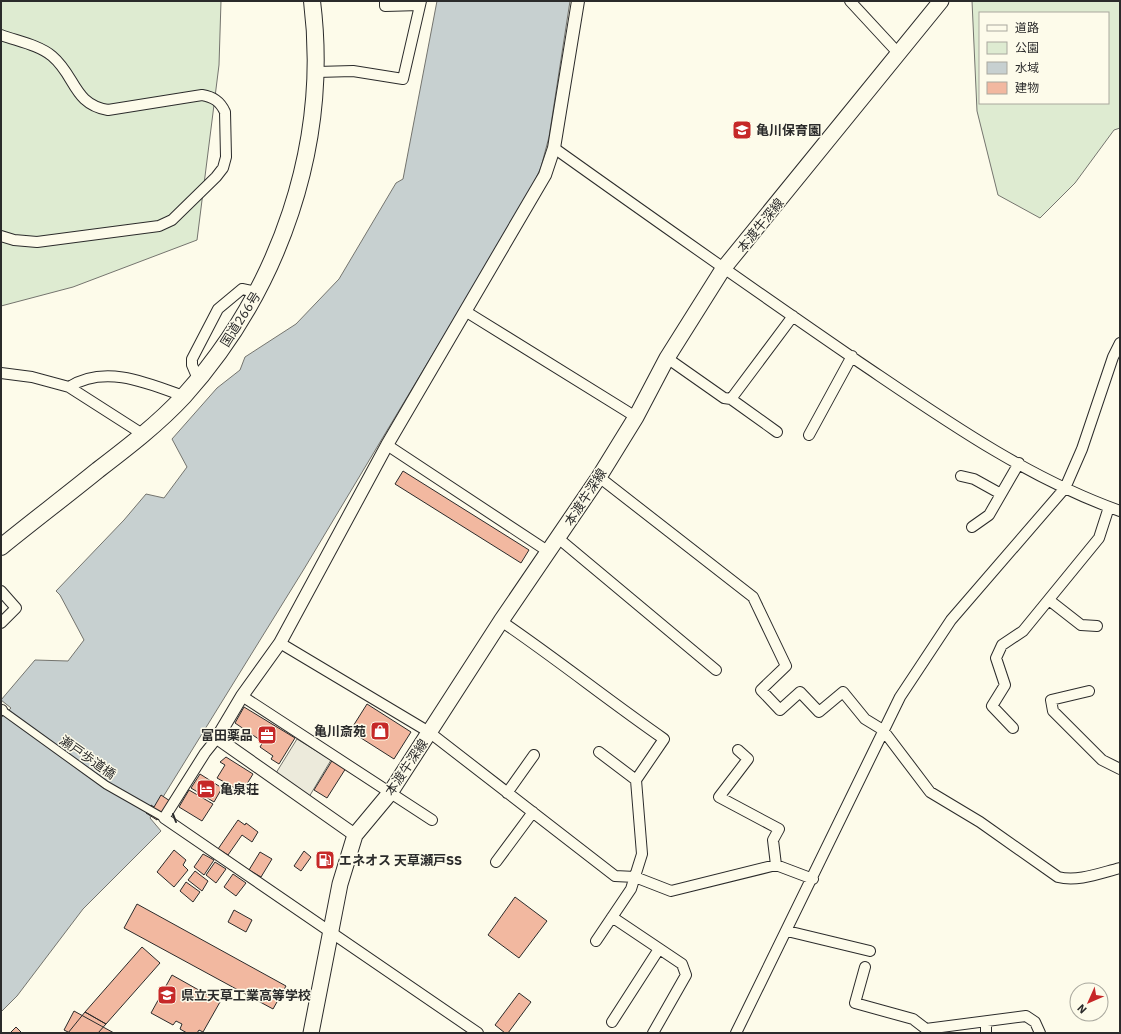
<svg xmlns="http://www.w3.org/2000/svg" width="1121" height="1034" viewBox="0 0 1121 1034" font-family="'IBM Plex Sans','Noto Sans JP',sans-serif">
	<style>
		.green { fill: #deebd1; stroke: #74746e; fill-rule: evenodd }
		.parking { fill: #eceadb; stroke: #74746e }
		.water { fill: #c7d0d0; stroke: #74746e }
		.building { fill: #f2b8a0; stroke: #2b2b2b }
		.lines { fill: none; stroke-linecap: round; stroke-linejoin: round }
		.pedestrian-casing { stroke: #2b2b2b; stroke-width: 9 }
		.minor-casing { stroke: #2b2b2b; stroke-width: 12 }
		.tertiary-casing { stroke: #2b2b2b; stroke-width: 14 }
		.primary-casing { stroke: #2b2b2b; stroke-width: 17 }
		.trunk-casing { stroke: #2b2b2b; stroke-width: 18 }
		.pedestrian { stroke: #fdfbea; stroke-width: 7 }
		.minor { stroke: #fdfbea; stroke-width: 10 }
		.tertiary { stroke: #fdfbea; stroke-width: 12 }
		.primary { stroke: #fdfbea; stroke-width: 15 }
		.trunk { stroke: #fdfbea; stroke-width: 16 }
		.wall { stroke: #2b2b2b; stroke-width: 2 }
		.labels { text-anchor: middle; stroke-width: 3; stroke-linejoin: round; paint-order: stroke }
		.poi-label { font-size: 13px; font-weight: bold; fill: #2b2b2b; stroke: #fdfbea; text-anchor: start }
		.street-label { font-size: 13px; fill: #2b2b2b; stroke: #fdfbea }
	</style>
	<rect width="100%" height="100%" fill="#fdfbea"/>
	<!-- green -->
	<path class="green" d="M1,1H221L219,65L197,240L73,287L1,306Z
		M972,1H1120V128L1114,130L1075,183L1040,218L998,195L977,111ZM980,13H1108V103H980Z"/>
	<!-- parking -->
	<path class="parking" d="M297,739L331,760L309,797L276,773Z"/>
	<!-- water -->
	<path class="water" d="M437,1H570L549,137L541,167L530,192L304,569L150,818L161,831L83,909L17,996L1,1012V718L11,708L1,700L35,660L68,661L84,640L60,595L56,591L124,520L146,494L164,498L187,467L172,439L217,388L240,370L245,357L296,324L339,279L396,183L403,179Z"/>
	<!-- building -->
	<path class="building" d="M403,471L529,550L521,563L395,484Z
		M367,704L411,732L394,759L350,731Z
		M244,707L295,738L279,764L271,759L273,756L260,747L263,742L235,723Z
		M226,757L253,774L242,792L217,778L225,765L220,762Z
		M333,759L346,768L327,798L314,790Z
		M200,774L222,788L214,802L191,788Z
		M189,790L213,804L202,821L179,807Z
		M161,795L170,801L157,820L146,813L151,805L154,807Z
		M238,820L245,825L246,823L258,832L252,842L242,835L228,855L218,849Z
		M174,850L186,860L183,865L188,870L174,887L157,872Z
		M304,851L311,857L301,871L294,866Z
		M260,852L272,859L261,877L249,870Z
		M323,853L332,855L328,868L319,865Z
		M203,854L214,860L204,875L194,867Z
		M215,862L226,869L216,883L206,875Z
		M195,871L208,881L202,891L188,880Z
		M233,874L246,883L236,896L224,887Z
		M186,882L200,892L193,902L180,891Z
		M515,897L547,921L519,958L488,935Z
		M137,904L286,986L273,1009L124,928Z
		M234,910L252,920L246,932L228,922Z
		M142,947L160,963L106,1024L85,1012Z
		M172,975L220,1002L203,1032L199,1030L197,1033H187L180,1029L182,1024L176,1021L173,1025L151,1013Z
		M519,993L531,1002L508,1033H505L495,1025Z
		M74,1011L114,1033H70L64,1030Z
		M85,1012L106,1024L98,1033H68Z
		M16,1027L22,1033H10Z"/>
	<g class="lines">
		<defs>
			<path id="pedestrian" d="M2,710L106,785L164,818"/>
			<path id="minor" d="M385,1V6L420,5
				M850,1L899,54
				M1,35C17,41 39,45 52,56C76,76 73,104 108,110L202,95C213,97 220,101 225,112L226,157L223,168L216,177L172,220L159,226L37,242L14,240L1,236
				M317,72L353,71L403,79L421,1
				M554,148C655,220 757,292 859,362C942,418 1025,477 1120,511
				M465,311L636,417
				M667,358L724,398L731,399L777,432
				M1,373L32,377L69,387L144,435
				M198,379L192,365V359L218,309L242,289L257,292
				M69,387C105,364 148,383 183,396
				M731,399L793,316
				M809,435L852,356
				M387,445L549,552
				M961,476L974,479L1001,494
				M599,477L753,597L786,666L761,690L780,710L800,692L819,712L843,692L865,719L883,730L930,792L980,822L1058,877C1078,882 1100,873 1120,868
				M972,527L989,515L1019,463
				M558,538L716,670
				M1,591L16,608L1,623
				M1049,600L1081,625L1097,626
				M501,621C557,659 609,701 664,739L636,780L642,854L631,889L596,941
				M280,643L429,732L615,876L635,877L671,891L776,865L813,879
				M1089,691L1051,700L1053,711L1102,760L1120,769
				M242,696L432,820
				M1,710H2
				M1013,728L992,706L1005,685L996,658L1002,645L1023,631L1099,538L1109,507
				M217,738L205,753L164,818L478,1033
				M738,750L748,759L719,797L779,829L773,840L776,865
				M599,752L636,780
				M507,793L534,755
				M496,862L533,812
				M612,917L682,964L686,975L653,1033
				M787,931L870,951
				M865,967L855,1003L913,1019L926,1029L1026,1016L1035,1022L1040,1033
				M612,1022L659,949
				M986,1022V1033
				M736,1033L900,697L951,620L1065,488L1082,449L1113,357L1120,343"/>
			<path id="tertiary" d="M355,835L217,738L242,696L280,643L387,445L545,175L554,148L578,1"/>
			<path id="primary" d="M311,1033L340,884L355,835L390,793L501,621L599,477L636,417L667,358L723,269L941,1"/>
			<path id="trunk" d="M1,547C33,521 66,496 98,470C128,447 158,424 184,396C280,289 330,144 312,1"/>
		</defs>
		<!-- pedestrian casing -->
		<use href="#pedestrian" class="pedestrian-casing"/>
		<!-- minor casing -->
		<use href="#minor" class="minor-casing"/>
		<!-- tertiary casing -->
		<use href="#tertiary" class="tertiary-casing"/>
		<!-- primary casing -->
		<use href="#primary" class="primary-casing"/>
		<!-- trunk casing -->
		<use href="#trunk" class="trunk-casing"/>
		<!-- pedestrian -->
		<use href="#pedestrian" class="pedestrian"/>
		<!-- minor -->
		<use href="#minor" class="minor"/>
		<!-- tertiary -->
		<use href="#tertiary" class="tertiary"/>
		<!-- primary -->
		<use href="#primary" class="primary"/>
		<!-- trunk -->
		<use href="#trunk" class="trunk"/>
		<!-- wall -->
		<path class="wall" d="M173,814L176,822"/>
	</g>
	<!-- icons -->
	<defs>
		<symbol id="school-square" viewBox="-11 -11 22 22"><rect x="-9" y="-9" width="18" height="18" rx="4" fill="#c62828" stroke="#fdfbea"/><path d="M0-5L7-2L0 1L-7-2ZM-4 1L0 2.5L4 1V4Q0 6-4 4Z" fill="#fff"/></symbol>
		<symbol id="shop-square" viewBox="-11 -11 22 22"><rect x="-9" y="-9" width="18" height="18" rx="4" fill="#c62828" stroke="#fdfbea"/><path d="M-5-2.5h2.3a2.7 3.5 0 0 1 5.4 0H5L5.5 6h-11ZM-1.5-2.5h3a1.5 2.3 0 0 0-3 0Z" fill="#fff"/></symbol>
		<symbol id="office-square" viewBox="-11 -11 22 22"><rect x="-9" y="-9" width="18" height="18" rx="4" fill="#c62828" stroke="#fdfbea"/><path d="M-6-3h4V-5.5h4V-3h4V5H-6ZM-1-4.5V-3h2v-1.5ZM-6 0V1H6V0Z" fill="#fff"/></symbol>
		<symbol id="hotel-square" viewBox="-11 -11 22 22"><rect x="-9" y="-9" width="18" height="18" rx="4" fill="#c62828" stroke="#fdfbea"/><path d="M-6-4.5h1.5V1H6V5H4.5V3h-9V5H-6ZM-4 0a1.8 1.8 0 1 1 3.6 0ZM.5 0V-2.5h3Q6-2.5 6 0Z" fill="#fff"/></symbol>
		<symbol id="fuel-square" viewBox="-11 -11 22 22"><rect x="-9" y="-9" width="18" height="18" rx="4" fill="#c62828" stroke="#fdfbea"/><path d="M-5.5-6h7V0h2V4h1.3V-2.5L3-4.5l.8-.8L6-3V5H2.5V1h-1V6h-7ZM-4.2-4.7v3.2H.2V-4.7Z" fill="#fff"/></symbol>
	</defs>
	<g fill-rule="evenodd">
		<use href="#school-square" x="731" y="119" width="22" height="22"/>
		<use href="#shop-square" x="369" y="720" width="22" height="22"/>
		<use href="#office-square" x="256" y="724" width="22" height="22"/>
		<use href="#hotel-square" x="195" y="778" width="22" height="22"/>
		<use href="#fuel-square" x="314" y="849" width="22" height="22"/>
		<use href="#school-square" x="156" y="984" width="22" height="22"/>
	</g>
	<g class="labels">
		<!-- poi labels -->
		<g class="poi-label">
			<text x="756" y="135">亀川保育園</text>
			<text x="366" y="736" text-anchor="end">亀川斎苑</text>
			<text x="253" y="740" text-anchor="end">富田薬品</text>
			<text x="220" y="794">亀泉荘</text>
			<text x="339" y="865">エネオス 天草瀬戸SS</text>
			<text x="181" y="1000">県立天草工業高等学校</text>
		</g>
		<!-- street labels -->
		<g class="street-label">
			<text transform="translate(760 225) rotate(-51)" y="5">本渡牛深線</text>
			<text transform="translate(240 319) rotate(-58)" y="5">国道266号</text>
			<text transform="translate(585 497) rotate(-57)" y="5">本渡牛深線</text>
			<text transform="translate(88 757) rotate(35)" y="5">瀬戸歩道橋</text>
			<text transform="translate(406 767) rotate(-56)" y="5">本渡牛深線</text>
		</g>
	</g>
	<!-- border -->
	<rect width="1121" height="1034" fill="none" stroke="#2b2b2b" stroke-width="4"/>
	<!-- legend -->
	<rect x="979" y="12" width="130" height="92" fill="#fdfbea" stroke="#a9a89e"/>
	<rect x="987" y="25" width="20" height="6" fill="#fdfbea" stroke="#a9a89e"/>
	<text x="1015" y="32" font-size="12" fill="#2b2b2b">道路</text>
	<rect x="987" y="42" width="20" height="12" fill="#deebd1" stroke="#a9a89e"/>
	<text x="1015" y="52" font-size="12" fill="#2b2b2b">公園</text>
	<rect x="987" y="62" width="20" height="12" fill="#c7d0d0" stroke="#a9a89e"/>
	<text x="1015" y="72" font-size="12" fill="#2b2b2b">水域</text>
	<rect x="987" y="82" width="20" height="12" fill="#f2b8a0" stroke="#a9a89e"/>
	<text x="1015" y="92" font-size="12" fill="#2b2b2b">建物</text>
	<!-- north arrow -->
	<g transform="translate(1089 1002) rotate(225)"><circle r="19" fill="#fdfbea" stroke="#a9a89e"/>
	<path d="M0-3L7 15L0 10L-7 15Z" fill="#c62828"/>
	<text y="-6" font-size="11" font-weight="bold" text-anchor="middle" fill="#2b2b2b">N</text>
	</g>
</svg>
